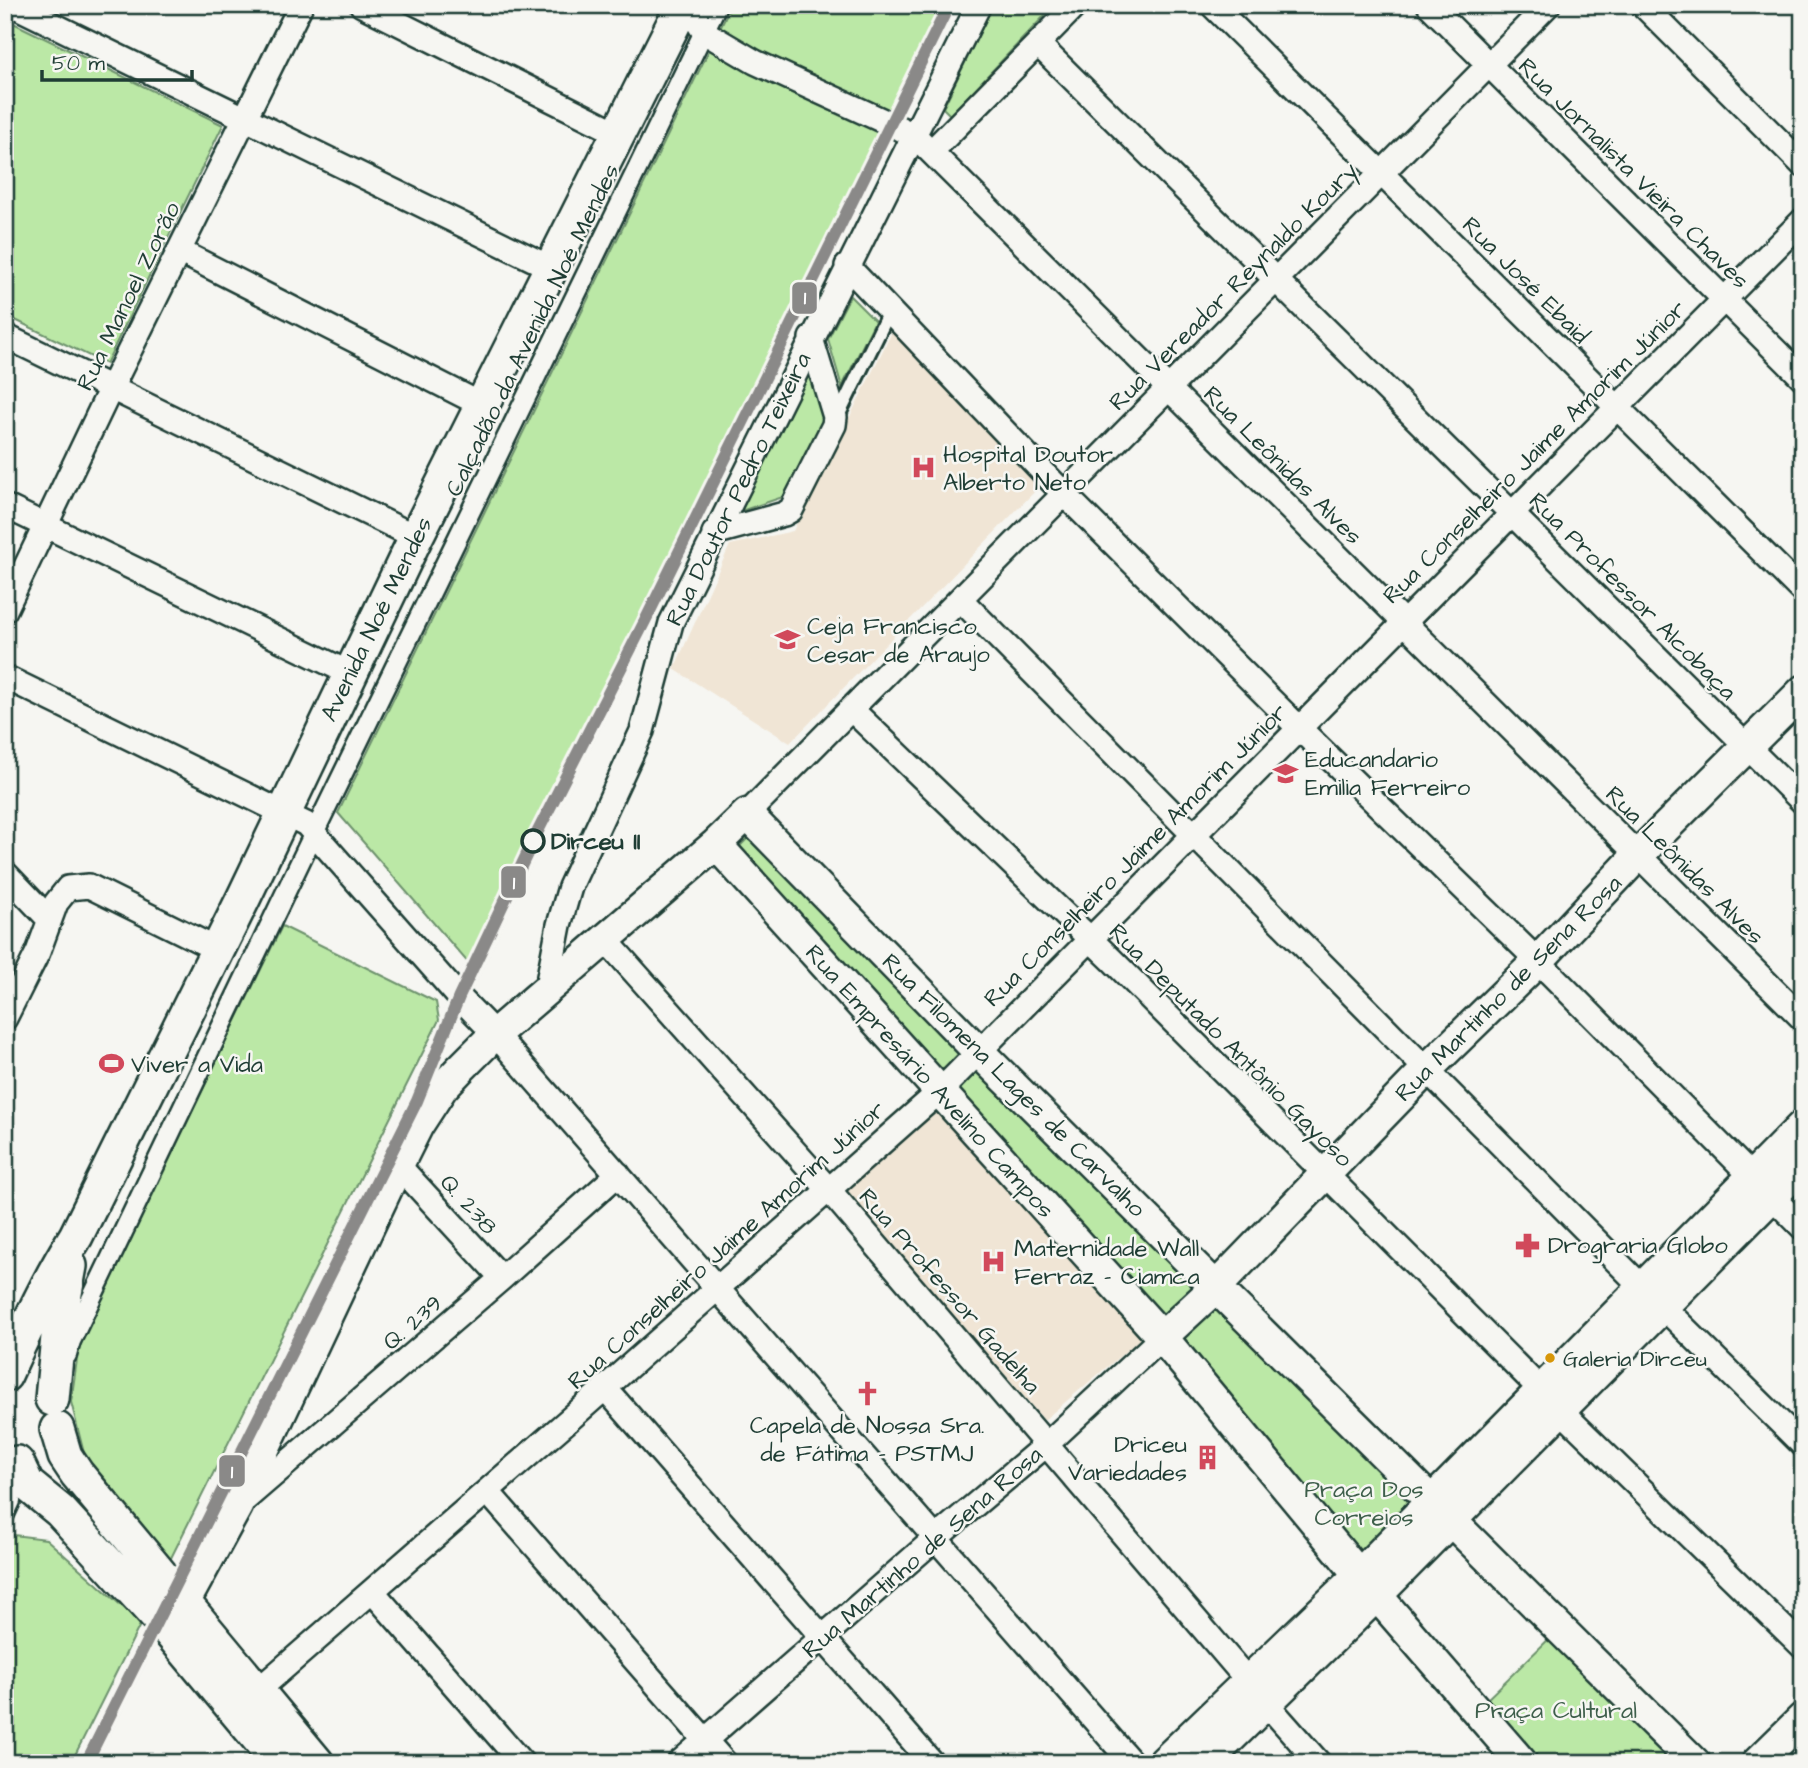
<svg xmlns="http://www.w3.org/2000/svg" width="1808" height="1768" viewBox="0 0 1808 1768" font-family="'Architects Daughter',sans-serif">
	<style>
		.built { fill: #f0e5d5 }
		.green { fill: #bbe8a6; stroke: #6d926d; stroke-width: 2 }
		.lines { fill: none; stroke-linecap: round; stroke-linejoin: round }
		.service-casing { stroke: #1f3d34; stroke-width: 18 }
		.pedestrian-casing { stroke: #1f3d34; stroke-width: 23 }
		.minor-casing { stroke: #1f3d34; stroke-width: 28 }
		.tertiary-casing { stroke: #1f3d34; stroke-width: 35 }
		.secondary-casing { stroke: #1f3d34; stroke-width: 38 }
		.service { stroke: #f6f6f2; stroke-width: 12 }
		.pedestrian { stroke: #f6f6f2; stroke-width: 18 }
		.minor { stroke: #f6f6f2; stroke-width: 23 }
		.tertiary { stroke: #f6f6f2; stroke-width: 30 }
		.secondary { stroke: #f6f6f2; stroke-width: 33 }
		.rail-1-casing { stroke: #f6f6f2; stroke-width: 18 }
		.rail-1 { stroke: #8a8988; stroke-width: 12 }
		.stop-dot { fill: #f6f6f2; stroke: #1f3d34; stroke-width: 3.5 }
		.bus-dot { fill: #d79608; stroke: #f6f6f2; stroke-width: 2.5 }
		.labels { text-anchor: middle; stroke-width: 5; stroke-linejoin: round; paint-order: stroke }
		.bus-label { font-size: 22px; fill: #1f3d34; stroke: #f6f6f2; text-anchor: start }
		.street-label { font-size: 24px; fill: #1f3d34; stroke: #f6f6f2 }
		.poi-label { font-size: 24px; fill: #1f3d34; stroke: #f6f6f2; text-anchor: start }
		.stop-label { font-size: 24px; font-weight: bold; fill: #1f3d34; stroke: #f6f6f2; text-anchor: start }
		.park-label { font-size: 24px; fill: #3e5f4b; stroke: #f6f6f2 }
		.line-badge { stroke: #f6f6f2; stroke-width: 2.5 }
		.badge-label { font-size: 19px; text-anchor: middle; font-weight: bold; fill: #fff }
	</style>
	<rect width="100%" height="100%" fill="#f6f6f2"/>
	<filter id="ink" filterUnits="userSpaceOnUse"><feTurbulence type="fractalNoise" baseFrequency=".0143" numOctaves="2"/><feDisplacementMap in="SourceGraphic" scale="14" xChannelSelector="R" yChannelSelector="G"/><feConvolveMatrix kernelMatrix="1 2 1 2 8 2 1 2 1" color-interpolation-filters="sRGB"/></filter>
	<g filter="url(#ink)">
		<!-- built -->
		<path class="built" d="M892,332L1039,487L790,743L674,669L730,545L793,531Z
			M941,1105L1145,1335L1044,1420L845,1189Z"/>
		<!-- green -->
		<path class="green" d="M731,5H941L470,965L338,813Z
			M993,5H1043L1049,11L950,115L943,108Z
			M5,19L223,125L106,364L5,315Z
			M850,296L875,321L842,387L828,339Z
			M808,374L825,420L789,495L741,511Z
			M756,830L1423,1503L1361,1564L734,852Z
			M282,926L436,1002L439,1020L169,1562L88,1469L71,1402L79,1345Z
			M5,1534L46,1539L141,1623L71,1763H5Z
			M1554,1634L1683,1763H1532L1481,1705Z"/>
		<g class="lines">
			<defs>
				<path id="service" d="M837,418L890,310"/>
				<path id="pedestrian" d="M67,1355L71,1341L314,833L717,5
					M5,1514L11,1501"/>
				<path id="minor" d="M13,5L551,268
					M362,5L620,134
					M687,5L704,32L755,62L914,135L1803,1019
					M1212,5L1803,592
					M1429,5L1803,378
					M1643,5L1803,165
					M1038,44L1803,802
					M931,152L1076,5
					M179,251L482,405
					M847,266L1064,494L1299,728L1538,961L1803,1228
					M5,336L416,537
					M5,506L349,673
					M714,533L784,514L791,510L834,425L835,417L811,338
					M960,599L1643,1288
					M5,610L111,388L301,5
					M5,677L306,824L459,997L495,1034L1132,1763
					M851,709L1112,960L1542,1391
					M747,814L1548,5
					M5,873L49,919
					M605,939L829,1190L1249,1682
					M546,992L559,925L570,887L642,731L671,623L979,5
					M5,1018L38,952L56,903L68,888L89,886L218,950
					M398,1165L502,1278
					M1661,1305L1803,1445
					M604,1387L932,1763
					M1559,1409L1803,1647
					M487,1491L725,1763
					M242,1502L502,1278L618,1174
					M373,1592L522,1763
					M256,1692L571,1418L939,1092L1803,220
					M1266,1703L1319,1763
					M679,1763L937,1537L1047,1444L1162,1337"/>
				<path id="tertiary" d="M716,844L1162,1337L1360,1576L1522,1763
					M1162,1337L1217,1286L1427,1069L1538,961L1638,855L1803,691
					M170,1621L183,1605L237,1506L398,1165L418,1125L442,1088L461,1068L495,1034L716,844L747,814L978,1051L1695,1763
					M1757,1763L1803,1718"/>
				<path id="secondary" d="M5,1375C27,1327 48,1280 76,1236L243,899L416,537L683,5
					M52,1399L59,1326L70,1266
					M57,1429L65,1456L77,1474L317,1763
					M17,1463L27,1484L60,1511L158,1618L279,1763
					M1165,1763L1360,1576L1803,1127
					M1203,1763L1376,1594L1803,1163"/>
			</defs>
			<!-- service casing -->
			<use href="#service" class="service-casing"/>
			<!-- pedestrian casing -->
			<use href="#pedestrian" class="pedestrian-casing"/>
			<!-- minor casing -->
			<use href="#minor" class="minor-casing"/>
			<!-- tertiary casing -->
			<use href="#tertiary" class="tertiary-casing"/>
			<!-- secondary casing -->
			<use href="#secondary" class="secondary-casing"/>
			<!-- service -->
			<use href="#service" class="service"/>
			<!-- pedestrian -->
			<use href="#pedestrian" class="pedestrian"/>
			<!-- minor -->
			<use href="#minor" class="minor"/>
			<!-- tertiary -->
			<use href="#tertiary" class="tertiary"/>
			<!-- secondary -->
			<use href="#secondary" class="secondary"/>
			<defs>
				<path id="rail-1" d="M86,1763L417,1101L459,997L535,837L646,619L949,5"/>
			</defs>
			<!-- rail-1 casing -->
			<use href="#rail-1" class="rail-1-casing"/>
			<!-- rail-1 -->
			<use href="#rail-1" class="rail-1"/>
		</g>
	</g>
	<!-- icons -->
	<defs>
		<symbol id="hospital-bare" viewBox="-9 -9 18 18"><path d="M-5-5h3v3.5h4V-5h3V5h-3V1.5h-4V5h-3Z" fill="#d1495b" stroke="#f6f6f2" stroke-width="2.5" paint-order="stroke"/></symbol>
		<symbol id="school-bare" viewBox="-9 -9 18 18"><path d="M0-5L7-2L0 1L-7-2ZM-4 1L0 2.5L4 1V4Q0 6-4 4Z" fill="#d1495b" stroke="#f6f6f2" stroke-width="2.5" paint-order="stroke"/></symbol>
		<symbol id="stadium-bare" viewBox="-9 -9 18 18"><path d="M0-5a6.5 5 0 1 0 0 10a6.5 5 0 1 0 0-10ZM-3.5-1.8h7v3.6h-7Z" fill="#d1495b" stroke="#f6f6f2" stroke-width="2.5" paint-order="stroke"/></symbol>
		<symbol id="pharmacy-bare" viewBox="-9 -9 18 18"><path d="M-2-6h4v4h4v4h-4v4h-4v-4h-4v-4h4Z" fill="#d1495b" stroke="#f6f6f2" stroke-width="2.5" paint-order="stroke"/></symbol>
		<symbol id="church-bare" viewBox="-9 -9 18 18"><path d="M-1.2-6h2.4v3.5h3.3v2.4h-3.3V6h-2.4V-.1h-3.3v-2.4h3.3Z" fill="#d1495b" stroke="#f6f6f2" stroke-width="2.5" paint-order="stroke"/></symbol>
		<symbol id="building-bare" viewBox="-9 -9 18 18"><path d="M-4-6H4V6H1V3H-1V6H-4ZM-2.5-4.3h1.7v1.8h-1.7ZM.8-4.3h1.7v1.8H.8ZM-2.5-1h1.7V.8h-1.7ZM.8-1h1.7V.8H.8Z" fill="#d1495b" stroke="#f6f6f2" stroke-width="2.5" paint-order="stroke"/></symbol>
	</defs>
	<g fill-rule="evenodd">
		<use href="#hospital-bare" x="906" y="450" width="35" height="35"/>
		<use href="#school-bare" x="770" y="622" width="35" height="35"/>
		<use href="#school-bare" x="1268" y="756" width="35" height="35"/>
		<use href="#stadium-bare" x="94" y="1046" width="35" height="35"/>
		<use href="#pharmacy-bare" x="1510" y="1228" width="35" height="35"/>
		<use href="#hospital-bare" x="976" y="1244" width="35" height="35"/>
		<use href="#church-bare" x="850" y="1376" width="35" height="35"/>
		<use href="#building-bare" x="1190" y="1440" width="35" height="35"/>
	</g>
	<!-- markers -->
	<circle class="stop-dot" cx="533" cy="841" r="11"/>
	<circle class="bus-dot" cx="1550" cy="1358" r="6"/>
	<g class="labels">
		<!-- bus labels -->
		<g class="bus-label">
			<text x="1563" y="1366">Galeria Dirceu</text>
		</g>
		<!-- street labels -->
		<g class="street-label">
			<text transform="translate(1634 173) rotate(45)" y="8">Rua Jornalista Vieira Chaves</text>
			<text transform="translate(1526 280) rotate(45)" y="8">Rua José Ebaid</text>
			<text transform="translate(1233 286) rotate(-45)" y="8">Rua Vereador Reynaldo Koury</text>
			<text transform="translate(128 296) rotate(-64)" y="8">Rua Manoel Zorão</text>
			<text transform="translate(532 330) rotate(-64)" y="8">Calçadão da Avenida Noé Mendes</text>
			<text transform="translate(1534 452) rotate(-45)" y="8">Rua Conselheiro Jaime Amorim Júnior</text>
			<text transform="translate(1283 465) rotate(45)" y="8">Rua Leônidas Alves</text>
			<text transform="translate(738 489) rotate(-64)" y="8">Rua Doutor Pedro Teixeira</text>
			<text transform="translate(1633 596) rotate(45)" y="8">Rua Professor Alcobaça</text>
			<text transform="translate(376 619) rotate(-64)" y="8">Avenida Noé Mendes</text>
			<text transform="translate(1135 855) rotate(-45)" y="8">Rua Conselheiro Jaime Amorim Júnior</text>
			<text transform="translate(1685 865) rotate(45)" y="8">Rua Leônidas Alves</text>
			<text transform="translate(1508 988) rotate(-45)" y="8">Rua Martinho de Sena Rosa</text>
			<text transform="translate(1231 1045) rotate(45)" y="8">Rua Deputado Antônio Gayoso</text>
			<text transform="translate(930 1081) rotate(48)" y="8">Rua Empresário Avelino Campos</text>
			<text transform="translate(1014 1085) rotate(45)" y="8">Rua Filomena Lages de Carvalho</text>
			<text transform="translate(469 1204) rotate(48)" y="8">Q. 238</text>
			<text transform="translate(726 1245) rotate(-42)" y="8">Rua Conselheiro Jaime Amorim Júnior</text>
			<text transform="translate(950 1291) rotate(49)" y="8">Rua Professor Gadelha</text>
			<text transform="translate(412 1322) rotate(-41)" y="8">Q. 239</text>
			<text transform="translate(922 1552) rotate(-41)" y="8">Rua Martinho de Sena Rosa</text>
		</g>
		<!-- poi labels -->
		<g class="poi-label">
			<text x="943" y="462">Hospital Doutor<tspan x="943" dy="28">Alberto Neto</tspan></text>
			<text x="807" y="634">Ceja Francisco<tspan x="807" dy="28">Cesar de Araujo</tspan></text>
			<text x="1305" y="767">Educandario<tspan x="1305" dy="28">Emilia Ferreiro</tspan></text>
			<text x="131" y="1072">Viver a Vida</text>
			<text x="1548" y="1253">Drograria Globo</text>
			<text x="1014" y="1256">Maternidade Wall<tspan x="1014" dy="28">Ferraz - Ciamca</tspan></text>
			<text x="867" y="1433" text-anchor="middle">Capela de Nossa Sra.<tspan x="867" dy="28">de Fátima - PSTMJ</tspan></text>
			<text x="1187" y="1452" text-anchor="end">Driceu<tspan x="1187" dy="28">Variedades</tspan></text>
		</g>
		<!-- stop labels -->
		<g class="stop-label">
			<text x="551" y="849">Dirceu II</text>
		</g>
		<!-- park labels -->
		<g class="park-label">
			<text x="1364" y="1497">Praça Dos<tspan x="1364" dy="28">Correios</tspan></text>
			<text x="1556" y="1718">Praça Cultural</text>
		</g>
	</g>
	<g class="line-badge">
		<rect x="791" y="281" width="27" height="34" rx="7" fill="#8a8988"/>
		<rect x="500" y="865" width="27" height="34" rx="7" fill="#8a8988"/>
		<rect x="218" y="1454" width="28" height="34" rx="7" fill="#8a8988"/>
	</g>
	<g class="badge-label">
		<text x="805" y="304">1</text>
		<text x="514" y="889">1</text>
		<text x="232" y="1478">1</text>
	</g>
	<!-- margin -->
	<rect width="1808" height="1768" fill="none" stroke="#f6f6f2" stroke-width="28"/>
	<rect x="14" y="14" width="1780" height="1740" fill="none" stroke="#1f3d34" stroke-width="2.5" filter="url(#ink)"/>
	<!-- scale -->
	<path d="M42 70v10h150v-10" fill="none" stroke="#1f3d34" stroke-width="3.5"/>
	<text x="52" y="70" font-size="21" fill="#1f3d34" stroke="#f6f6f2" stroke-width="5" paint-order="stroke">50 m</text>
</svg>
